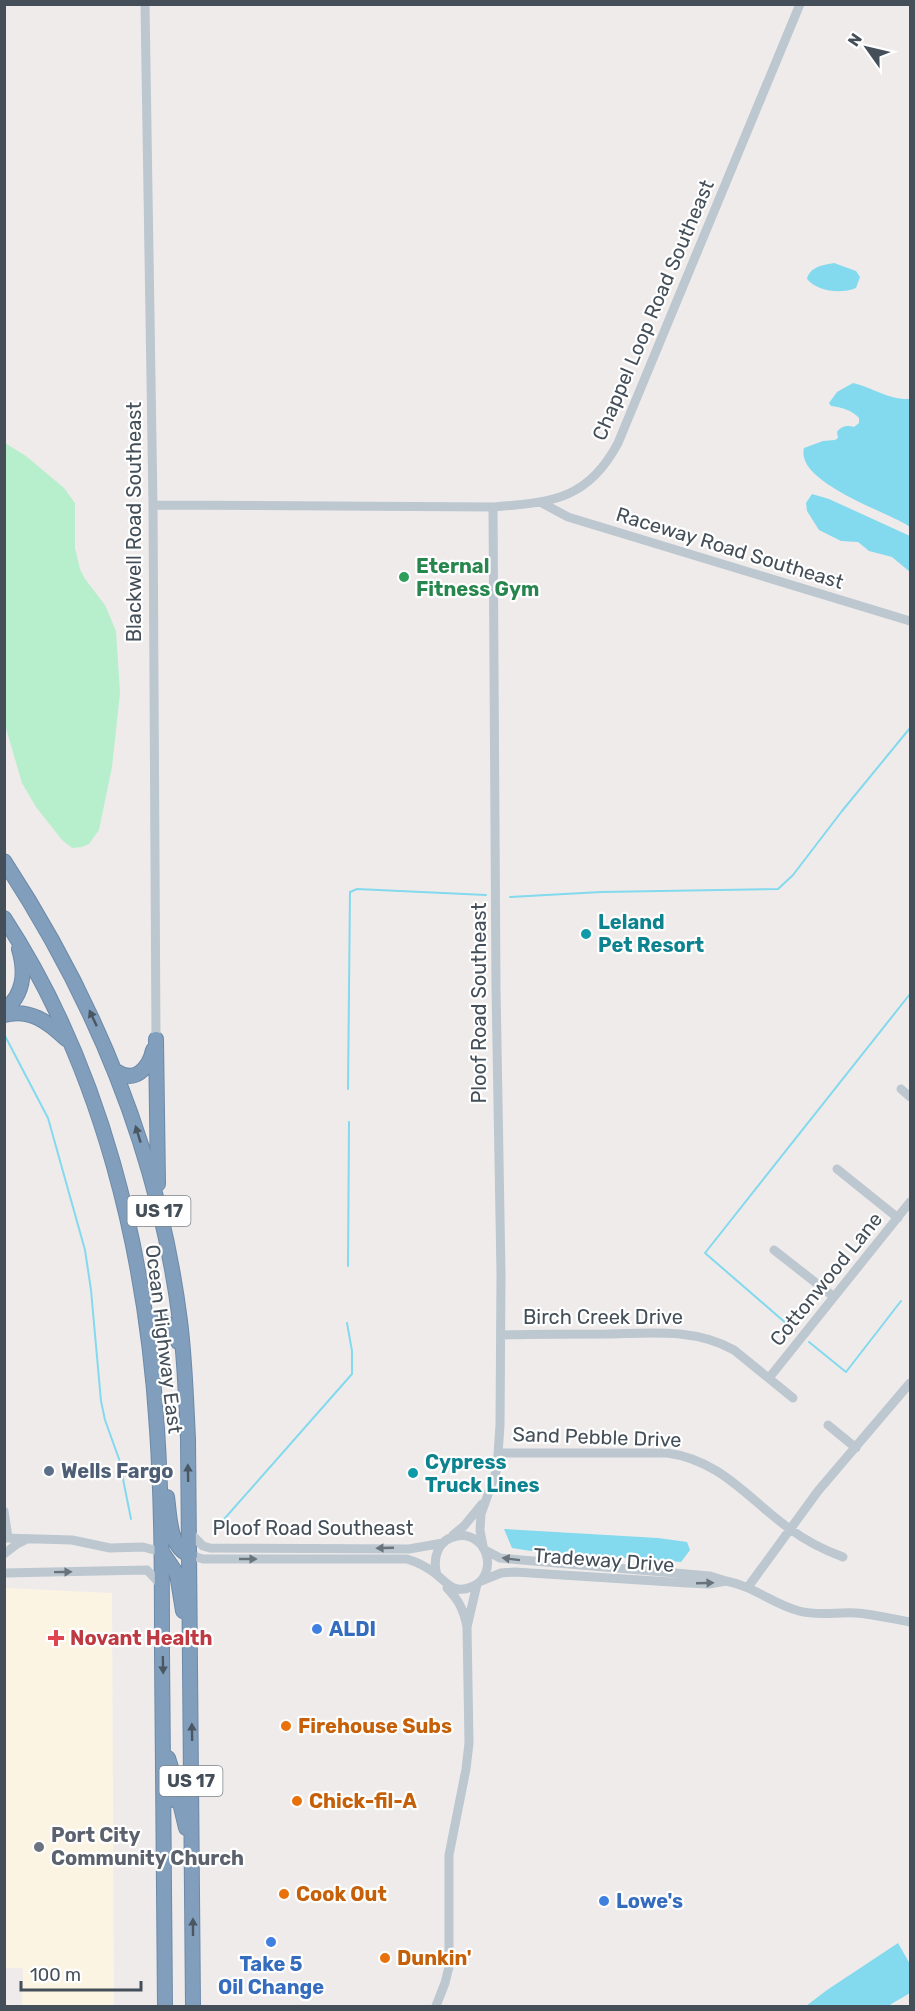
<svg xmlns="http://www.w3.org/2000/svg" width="915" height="2011" viewBox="0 0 915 2011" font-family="Rubik,sans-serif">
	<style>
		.commercial { fill: #fcf4e2 }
		.green { fill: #b7efcc }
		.water { fill: #83d9ed }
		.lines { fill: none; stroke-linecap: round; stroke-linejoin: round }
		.stream { stroke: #83d9ed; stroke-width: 2 }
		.highway-casing { stroke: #6d8aa8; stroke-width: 16 }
		.minor { stroke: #bcc7cf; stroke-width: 9 }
		.highway { stroke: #819fbd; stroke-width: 14 }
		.oneway { fill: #4a5763 }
		.oneway2 { fill: #68737c }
		.leisure-dot { fill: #2e9e5b; stroke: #fff; stroke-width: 2 }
		.culture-dot { fill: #0f9aa8; stroke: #fff; stroke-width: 2 }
		.service-dot { fill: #5c6f8a; stroke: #fff; stroke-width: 2 }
		.shop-dot { fill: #3f7fe0; stroke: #fff; stroke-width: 2 }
		.health-dot { fill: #e0444e; stroke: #fff; stroke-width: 2 }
		.food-dot { fill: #e8710a; stroke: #fff; stroke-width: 2 }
		.worship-dot { fill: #6b7280; stroke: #fff; stroke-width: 2 }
		.labels { text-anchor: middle; stroke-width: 4.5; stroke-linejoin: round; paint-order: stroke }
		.shield { fill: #fff; stroke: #7c848b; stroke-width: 1.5 }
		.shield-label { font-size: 18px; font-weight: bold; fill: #444f59 }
		.street-label { font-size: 20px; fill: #444f59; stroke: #fff }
		.leisure-label { font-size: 20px; font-weight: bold; fill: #27864d; stroke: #fff; text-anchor: start }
		.culture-label { font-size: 20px; font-weight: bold; fill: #0d838f; stroke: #fff; text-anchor: start }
		.service-label { font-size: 20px; font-weight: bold; fill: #4e5e75; stroke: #fff; text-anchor: start }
		.shop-label { font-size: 20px; font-weight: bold; fill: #366cbe; stroke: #fff; text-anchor: start }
		.health-label { font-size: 20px; font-weight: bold; fill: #be3a42; stroke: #fff; text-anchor: start }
		.food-label { font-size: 20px; font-weight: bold; fill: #c56008; stroke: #fff; text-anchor: start }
		.worship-label { font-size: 20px; font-weight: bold; fill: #5b616d; stroke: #fff; text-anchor: start }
	</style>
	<rect width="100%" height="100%" fill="#efebeb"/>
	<!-- commercial -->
	<path class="commercial" d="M5,1588L112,1593L114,2006H22L23,1968H5Z"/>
	<!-- green -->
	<path class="green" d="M5,443L26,456L64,488L75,503V548L80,569L85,579L105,605L116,631L120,693L112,767L99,830L89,844L82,847L72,848L62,840L36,807L22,783L5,725Z"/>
	<!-- water -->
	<path class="water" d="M834,263L856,271L860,277L856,288C841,294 818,292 807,279C810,267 822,265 834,263Z
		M853,383C874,388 888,400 910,399V527C889,512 795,483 804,448L823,441L835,440L838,438L837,432C841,426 848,425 854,427L859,423V418C852,410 841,407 831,406L829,403L837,392Z
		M812,494L829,499L910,536V572L892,557L869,551L858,542L841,541L819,530L807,511L806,503Z
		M504,1529L658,1538L687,1542L690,1550L681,1562L531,1551L512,1548Z
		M898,1943L910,1964V1993L888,2006H806L827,1990Z"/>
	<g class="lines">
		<!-- stream -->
		<path class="stream" d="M510,897L601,892L778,889L793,875L842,811L910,728
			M4,1034L48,1118L85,1250L91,1290L101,1401L105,1420L119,1459L131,1519
			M348,1089L350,892L357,889L486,895
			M348,1266L349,1122
			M795,1331L705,1253L910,994
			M809,1342L846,1372L901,1301
			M218,1526L352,1374V1351L347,1323"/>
		<defs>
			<path id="highway" d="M4,861C95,1000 159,1155 180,1321C185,1360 186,1400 188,1439L193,2006
				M4,918C102,1068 146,1252 157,1429C162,1503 162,1578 162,1653C164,1771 164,1889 165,2006
				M4,1011C24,994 26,973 19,949
				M4,1015C30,1008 48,1022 66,1039
				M156,1039L158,1184
				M116,1071C134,1084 149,1069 153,1050
				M146,1322C167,1318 170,1324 178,1342
				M167,1497C170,1517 169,1548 190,1555
				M162,1552L177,1574L183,1611
				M168,1758L173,1774L182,1778H191
				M164,1798L173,1799L180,1803L186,1828"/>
		</defs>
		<!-- highway casing -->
		<use href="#highway" class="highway-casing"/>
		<!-- minor -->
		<path class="minor" d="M145,4L153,505L156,1039
			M542,503L568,517L910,621
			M153,505L493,507C552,502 588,500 618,443L800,4
			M901,1089L910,1097
			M837,1169L898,1218
			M774,1250L834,1297
			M501,1335C536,1334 572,1334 607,1334C651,1333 694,1328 734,1350L793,1398
			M769,1378L910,1202
			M828,1425L856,1448
			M499,1453H667C721,1460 748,1499 790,1529C806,1541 824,1550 843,1557
			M4,1511L8,1538
			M189,1532L203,1546L210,1548L409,1549L443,1543
			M453,1535L464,1526L482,1504
			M4,1538L72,1540L110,1548L143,1547L162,1552
			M483,1546L480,1530L481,1514L497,1469L500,1425L501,1274L496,988L493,507
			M4,1554L17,1544L25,1540
			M190,1555L203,1559H407C417,1562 427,1567 436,1574C447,1583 454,1594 471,1587C500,1576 488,1531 457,1536C438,1539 432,1558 437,1575
			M4,1573L147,1570L162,1586
			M481,1581L501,1573L515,1572L687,1583L709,1584L726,1581L710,1576L510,1559L500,1558L485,1550
			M726,1581C753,1586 773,1604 799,1611C818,1616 836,1612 855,1613C874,1614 892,1619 910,1622
			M748,1587L818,1491L910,1383
			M447,1588C459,1600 464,1611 467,1627L477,1584
			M436,2006L445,1983L449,1967V1855L466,1769L469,1743L467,1627"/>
		<!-- highway -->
		<use href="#highway" class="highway"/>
	</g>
	<!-- one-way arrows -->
	<defs><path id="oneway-solid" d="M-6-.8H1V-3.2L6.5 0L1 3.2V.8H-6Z" transform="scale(1.5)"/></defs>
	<g class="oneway">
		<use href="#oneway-solid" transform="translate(93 1018) rotate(-115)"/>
		<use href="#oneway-solid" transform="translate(138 1134) rotate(-107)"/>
		<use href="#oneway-solid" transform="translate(188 1473) rotate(-91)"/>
		<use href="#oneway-solid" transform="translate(163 1665) rotate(89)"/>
		<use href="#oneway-solid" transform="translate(192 1732) rotate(-91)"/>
		<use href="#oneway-solid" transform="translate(193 1927) rotate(-90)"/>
	</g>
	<g class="oneway2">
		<use href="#oneway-solid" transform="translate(385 1548) rotate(178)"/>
		<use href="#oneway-solid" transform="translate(248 1559)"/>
		<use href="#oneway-solid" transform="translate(511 1559) rotate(-173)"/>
		<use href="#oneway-solid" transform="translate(63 1572) rotate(-1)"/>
		<use href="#oneway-solid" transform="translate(705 1583) rotate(-2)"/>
	</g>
	<!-- markers -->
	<circle class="leisure-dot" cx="404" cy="577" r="6"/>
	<g class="culture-dot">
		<circle cx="586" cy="934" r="6"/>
		<circle cx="413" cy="1473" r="6"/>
	</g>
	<circle class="service-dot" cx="49" cy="1471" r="6"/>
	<g class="shop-dot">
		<circle cx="317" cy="1629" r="6"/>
		<circle cx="604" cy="1901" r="6"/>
		<circle cx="271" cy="1942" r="6"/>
	</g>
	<path class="health-dot" d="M53 1629h6v6h6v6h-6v6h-6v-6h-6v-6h6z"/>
	<g class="food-dot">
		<circle cx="286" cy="1726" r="6"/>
		<circle cx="297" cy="1801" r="6"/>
		<circle cx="284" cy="1894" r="6"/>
		<circle cx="385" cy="1958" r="6"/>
	</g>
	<circle class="worship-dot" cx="39" cy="1847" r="6"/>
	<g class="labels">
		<!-- shield labels -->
		<g class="shield">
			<rect x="127.5" y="1196" width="63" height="30" rx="4.5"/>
			<rect x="159.5" y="1766" width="63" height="30" rx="4.5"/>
		</g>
		<g class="shield-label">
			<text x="159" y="1217">US 17</text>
			<text x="191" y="1787">US 17</text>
		</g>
		<!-- street labels -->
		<g class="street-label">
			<text transform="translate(653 310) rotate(-67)" y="7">Chappel Loop Road Southeast</text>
			<text transform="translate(134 522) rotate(-90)" y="7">Blackwell Road Southeast</text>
			<text transform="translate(730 548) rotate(17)" y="7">Raceway Road Southeast</text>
			<text transform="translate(479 1003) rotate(-90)" y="7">Ploof Road Southeast</text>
			<text transform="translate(826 1279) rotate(-51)" y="7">Cottonwood Lane</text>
			<text x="603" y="1324">Birch Creek Drive</text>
			<text transform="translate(164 1339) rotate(83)" y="7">Ocean Highway East</text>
			<text transform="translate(597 1437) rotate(2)" y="7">Sand Pebble Drive</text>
			<text x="313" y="1535">Ploof Road Southeast</text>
			<text transform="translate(604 1560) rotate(4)" y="7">Tradeway Drive</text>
		</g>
		<!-- leisure labels -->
		<g class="leisure-label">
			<text x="416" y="573">Eternal<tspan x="416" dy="23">Fitness Gym</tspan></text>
		</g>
		<!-- culture labels -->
		<g class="culture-label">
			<text x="598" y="929">Leland<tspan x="598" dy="23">Pet Resort</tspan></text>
			<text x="425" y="1469">Cypress<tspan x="425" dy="23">Truck Lines</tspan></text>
		</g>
		<!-- service labels -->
		<g class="service-label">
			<text x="61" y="1478">Wells Fargo</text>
		</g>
		<!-- shop labels -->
		<g class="shop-label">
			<text x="329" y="1636">ALDI</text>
			<text x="616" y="1908">Lowe's</text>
			<text x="271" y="1971" text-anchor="middle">Take 5<tspan x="271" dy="23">Oil Change</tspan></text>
		</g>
		<!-- health labels -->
		<g class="health-label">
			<text x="70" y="1645">Novant Health</text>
		</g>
		<!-- food labels -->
		<g class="food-label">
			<text x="298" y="1733">Firehouse Subs</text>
			<text x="309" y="1808">Chick-fil-A</text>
			<text x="296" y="1901">Cook Out</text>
			<text x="397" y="1965">Dunkin'</text>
		</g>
		<!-- worship labels -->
		<g class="worship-label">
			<text x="51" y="1842">Port City<tspan x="51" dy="23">Community Church</tspan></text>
		</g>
	</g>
	<!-- border -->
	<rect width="915" height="2011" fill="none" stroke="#444f59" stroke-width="12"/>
	<!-- north arrow -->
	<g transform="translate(867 48) rotate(304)" stroke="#ffffff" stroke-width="4.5" paint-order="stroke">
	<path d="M0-4.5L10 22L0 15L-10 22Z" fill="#444f59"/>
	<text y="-9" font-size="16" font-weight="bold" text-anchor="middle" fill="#444f59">N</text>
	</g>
	<!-- scale -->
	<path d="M21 1981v9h120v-9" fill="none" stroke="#444f59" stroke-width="3"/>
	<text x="30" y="1981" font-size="18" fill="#444f59" stroke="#ffffff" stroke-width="4.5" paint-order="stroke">100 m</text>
</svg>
